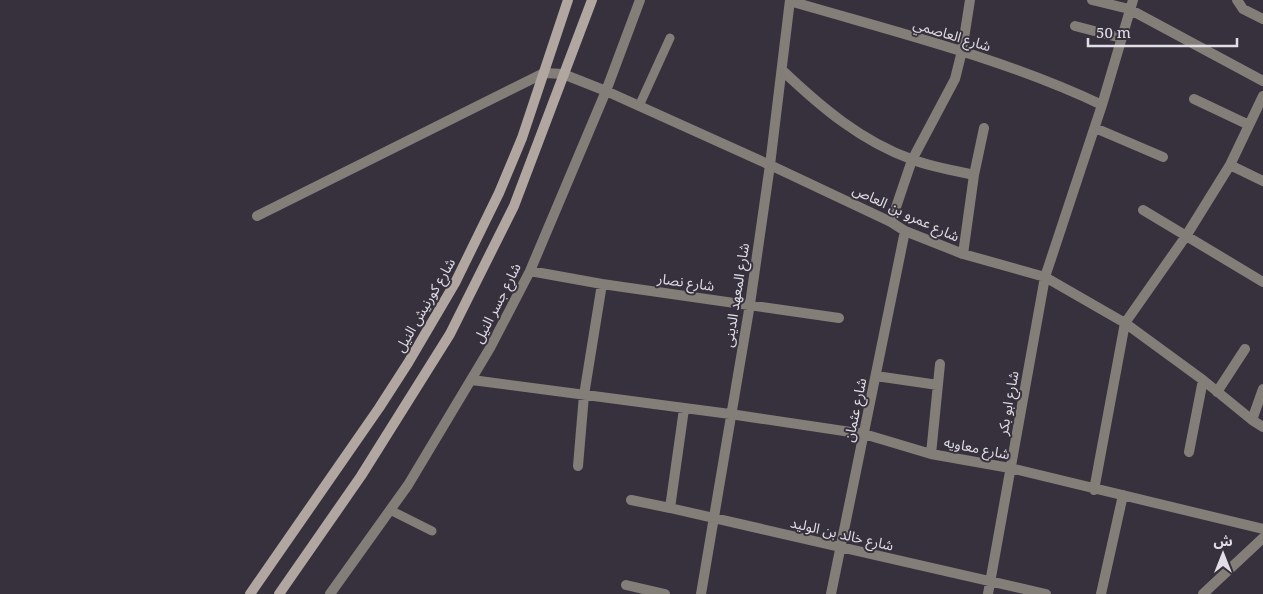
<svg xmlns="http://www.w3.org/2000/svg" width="1263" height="594" viewBox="0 0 1263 594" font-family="'Noto Serif','Noto Sans Arabic',serif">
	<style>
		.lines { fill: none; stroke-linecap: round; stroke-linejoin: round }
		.service { stroke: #847e79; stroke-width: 9 }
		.minor { stroke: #847e79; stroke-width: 10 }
		.secondary { stroke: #b1a7a0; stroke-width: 10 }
		.labels { text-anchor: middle; stroke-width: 4; stroke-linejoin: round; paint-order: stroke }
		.street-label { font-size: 14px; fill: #e1dee6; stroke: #36313d }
	</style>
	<rect width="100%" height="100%" fill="#36313d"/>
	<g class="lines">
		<!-- service -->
		<path class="service" d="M639,106L670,38
			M390,510L432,531"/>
		<!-- minor -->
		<path class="minor" d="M1092,0L1129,9L1263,81
			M1237,0L1243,9L1263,19
			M790,1C895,32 1003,58 1102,105
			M1075,26L1121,38
			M783,71C821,107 861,141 911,159C931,167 953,170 974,175
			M1194,99L1249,125
			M1095,128L1163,157
			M1230,165L1263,181
			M1143,210L1263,282
			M257,216L544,73L563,74L606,91L770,165L891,222L905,231L963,254L1045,277L1125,323L1203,380L1252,420L1263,427
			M891,222L912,160L955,79L962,51L970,0
			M963,254L974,175L984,128
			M530,271L602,284L839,318
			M876,376L938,385
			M472,380L730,414L864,434L931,454L1010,468L1263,529
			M1217,392L1245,349
			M1252,420L1263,389
			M1189,452L1203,380
			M931,454L940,364
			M578,466L584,395L602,284
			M1094,490L1125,323L1186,236L1230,165L1263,96
			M631,500L670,508L1046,594
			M670,508L684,409
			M626,585L665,594
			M330,594L408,485L490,348L530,271L606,91L640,0
			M701,594L750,304L770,165L790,0
			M831,594L905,231
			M988,594L1045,277L1102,105L1133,0
			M1101,594L1123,495
			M1203,594L1263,538"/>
		<!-- secondary -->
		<path class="secondary" d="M250,594L379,408L408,363L455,283L499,193L522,138L568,0
			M279,594L361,476L450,334L514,206L592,0"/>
	</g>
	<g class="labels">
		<!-- street labels -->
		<g class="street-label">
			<text transform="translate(952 35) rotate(17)" y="5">شارع العاصمي</text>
			<text transform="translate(906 213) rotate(25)" y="5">شارع عمرو بن العاص</text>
			<text transform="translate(686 282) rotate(8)" y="5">شارع نصار</text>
			<text transform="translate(736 295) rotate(-81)" y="5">شارع المعهد الدينى</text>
			<text transform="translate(497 303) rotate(-63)" y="5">شارع جسر النيل</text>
			<text transform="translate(425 305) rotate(-60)" y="5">شارع كورنيش النيل</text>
			<text transform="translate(1008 403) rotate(-80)" y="5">شارع ابو بكر</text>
			<text transform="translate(855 410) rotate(-78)" y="5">شارع عثمان</text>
			<text transform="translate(977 448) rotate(11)" y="5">شارع معاويه</text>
			<text transform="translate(842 534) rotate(13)" y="5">شارع خالد بن الوليد</text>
		</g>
	</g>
	<!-- north arrow -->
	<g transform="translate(1223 554)" stroke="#36313d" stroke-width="4" paint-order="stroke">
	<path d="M0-4L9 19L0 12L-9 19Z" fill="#e1dee6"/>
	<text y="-8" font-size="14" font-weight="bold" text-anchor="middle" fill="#e1dee6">ش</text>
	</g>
	<!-- scale -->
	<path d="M1088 38v8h149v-8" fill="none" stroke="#e1dee6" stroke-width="2.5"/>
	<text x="1096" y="38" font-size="15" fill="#e1dee6" stroke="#36313d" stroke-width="4" paint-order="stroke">50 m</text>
</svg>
